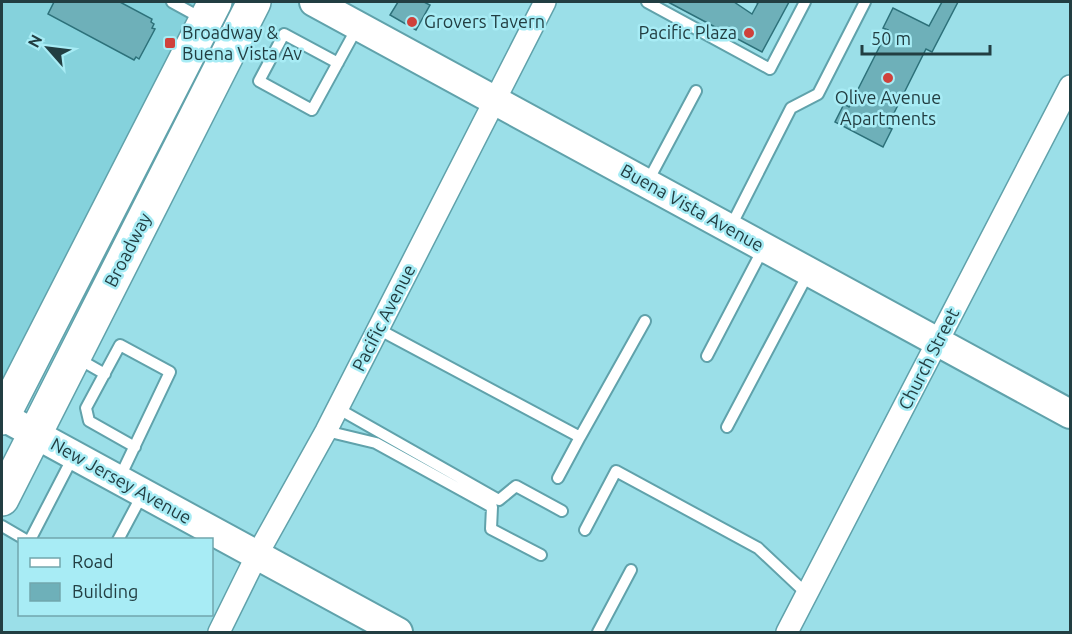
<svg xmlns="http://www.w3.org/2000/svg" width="1072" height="634" viewBox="0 0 1072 634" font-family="Ubuntu,sans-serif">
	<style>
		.built { fill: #85d2dc }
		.building { fill: #6eb0b9; stroke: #2d717a; stroke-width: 1.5 }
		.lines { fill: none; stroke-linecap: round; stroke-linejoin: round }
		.lane-casing { stroke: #60a2ab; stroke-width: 14 }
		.street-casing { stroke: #60a2ab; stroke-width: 24 }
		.secondary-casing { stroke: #60a2ab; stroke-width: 32 }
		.primary-casing { stroke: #60a2ab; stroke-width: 36 }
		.lane { stroke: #fff; stroke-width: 10 }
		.street { stroke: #fff; stroke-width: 21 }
		.secondary { stroke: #fff; stroke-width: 28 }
		.primary { stroke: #fff; stroke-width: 33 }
		.poi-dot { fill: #cf413b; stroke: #a8ecf5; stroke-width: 2 }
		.labels { text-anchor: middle; stroke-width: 5; stroke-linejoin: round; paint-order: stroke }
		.poi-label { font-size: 18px; fill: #223e42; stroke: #a8ecf5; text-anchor: start }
		.street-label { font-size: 18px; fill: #223e42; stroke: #a8ecf5 }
	</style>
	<rect width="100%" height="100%" fill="#9bdfe8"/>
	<!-- built -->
	<path class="built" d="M2,2H210L2,413Z"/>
	<!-- building -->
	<path class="building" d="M54,2H120L152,19L151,22L154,24L152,28L155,29L139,59L136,57L134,60L48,14Z
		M398,2H424L430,5L416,30L390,15Z
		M668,2H734L752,14L758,3L755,2H789L762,52Z
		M942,2H958L932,52L926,49L887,127L892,129L883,147L835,122L844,104L849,107L888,30L883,28L893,8L929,26Z"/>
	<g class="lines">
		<defs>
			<path id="lane" d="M172,2L203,19
				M647,2L770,69L805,2
				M338,63L284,34L259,81L312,110L358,26
				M647,183L696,91
				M730,228L791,108L818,94L865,2
				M378,329L580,437L645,321
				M707,356L764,247
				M77,358L105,374
				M337,408L499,500L516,486L562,511
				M727,427L809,272
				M326,431L376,443L492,507L491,529L541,555
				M558,478L580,437
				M119,479L170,372L120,345L86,408L89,421L135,447
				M2,526L26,540
				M585,530L616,471L758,548L807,594
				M30,540L73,457
				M118,540L142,495
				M598,632L631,570"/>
			<path id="street" d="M219,632L257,555L326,431L545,2
				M787,632L1070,86"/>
			<path id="secondary" d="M314,2L1070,414
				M2,416L398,632"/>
			<path id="primary" d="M2,418L215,2
				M2,499L254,2"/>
		</defs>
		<!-- lane casing -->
		<use href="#lane" class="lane-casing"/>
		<!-- street casing -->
		<use href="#street" class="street-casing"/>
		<!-- secondary casing -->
		<use href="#secondary" class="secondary-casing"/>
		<!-- primary casing -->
		<use href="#primary" class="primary-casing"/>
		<!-- lane -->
		<use href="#lane" class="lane"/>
		<!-- street -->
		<use href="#street" class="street"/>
		<!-- secondary -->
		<use href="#secondary" class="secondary"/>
		<!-- primary -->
		<use href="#primary" class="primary"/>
	</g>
	<!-- markers -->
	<g class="poi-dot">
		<circle cx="412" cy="22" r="6"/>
		<circle cx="749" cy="33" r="6"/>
		<rect x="164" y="37" width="12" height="12" rx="3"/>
		<circle cx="888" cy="78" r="6"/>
	</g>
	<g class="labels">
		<!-- poi labels -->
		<g class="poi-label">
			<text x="424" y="28">Grovers Tavern</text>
			<text x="182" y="39">Broadway &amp;<tspan x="182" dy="21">Buena Vista Av</tspan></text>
			<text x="737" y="39" text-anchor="end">Pacific Plaza</text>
			<text x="888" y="104" text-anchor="middle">Olive Avenue<tspan x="888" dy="21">Apartments</tspan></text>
		</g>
		<!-- street labels -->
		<g class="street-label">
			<text transform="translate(692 208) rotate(29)" y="6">Buena Vista Avenue</text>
			<text transform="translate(128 250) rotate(-63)" y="6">Broadway</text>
			<text transform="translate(384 318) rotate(-63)" y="6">Pacific Avenue</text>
			<text transform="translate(929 359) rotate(-63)" y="6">Church Street</text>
			<text transform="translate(121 481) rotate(29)" y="6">New Jersey Avenue</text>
		</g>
	</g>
	<!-- border -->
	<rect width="1072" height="634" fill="none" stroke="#223e42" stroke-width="6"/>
	<!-- legend -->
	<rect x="18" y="538" width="195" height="78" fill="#a8ecf5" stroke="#72a6ad" stroke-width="1.5"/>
	<rect x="30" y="558" width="30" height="9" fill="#ffffff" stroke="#72a6ad" stroke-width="1.5"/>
	<text x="72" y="568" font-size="18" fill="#223e42">Road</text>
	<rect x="30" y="583" width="30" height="18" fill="#6eb0b9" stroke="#72a6ad" stroke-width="1.5"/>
	<text x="72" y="598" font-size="18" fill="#223e42">Building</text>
	<!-- north arrow -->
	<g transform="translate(48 48) rotate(298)" stroke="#a8ecf5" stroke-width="4.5" paint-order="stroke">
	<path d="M0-4.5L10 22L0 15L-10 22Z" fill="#223e42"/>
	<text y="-9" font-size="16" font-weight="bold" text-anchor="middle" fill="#223e42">N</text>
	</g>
	<!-- scale -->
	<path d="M862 45v9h128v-9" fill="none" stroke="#223e42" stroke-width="3"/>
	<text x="871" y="45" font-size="18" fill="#223e42" stroke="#a8ecf5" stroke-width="4.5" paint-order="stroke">50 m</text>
</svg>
